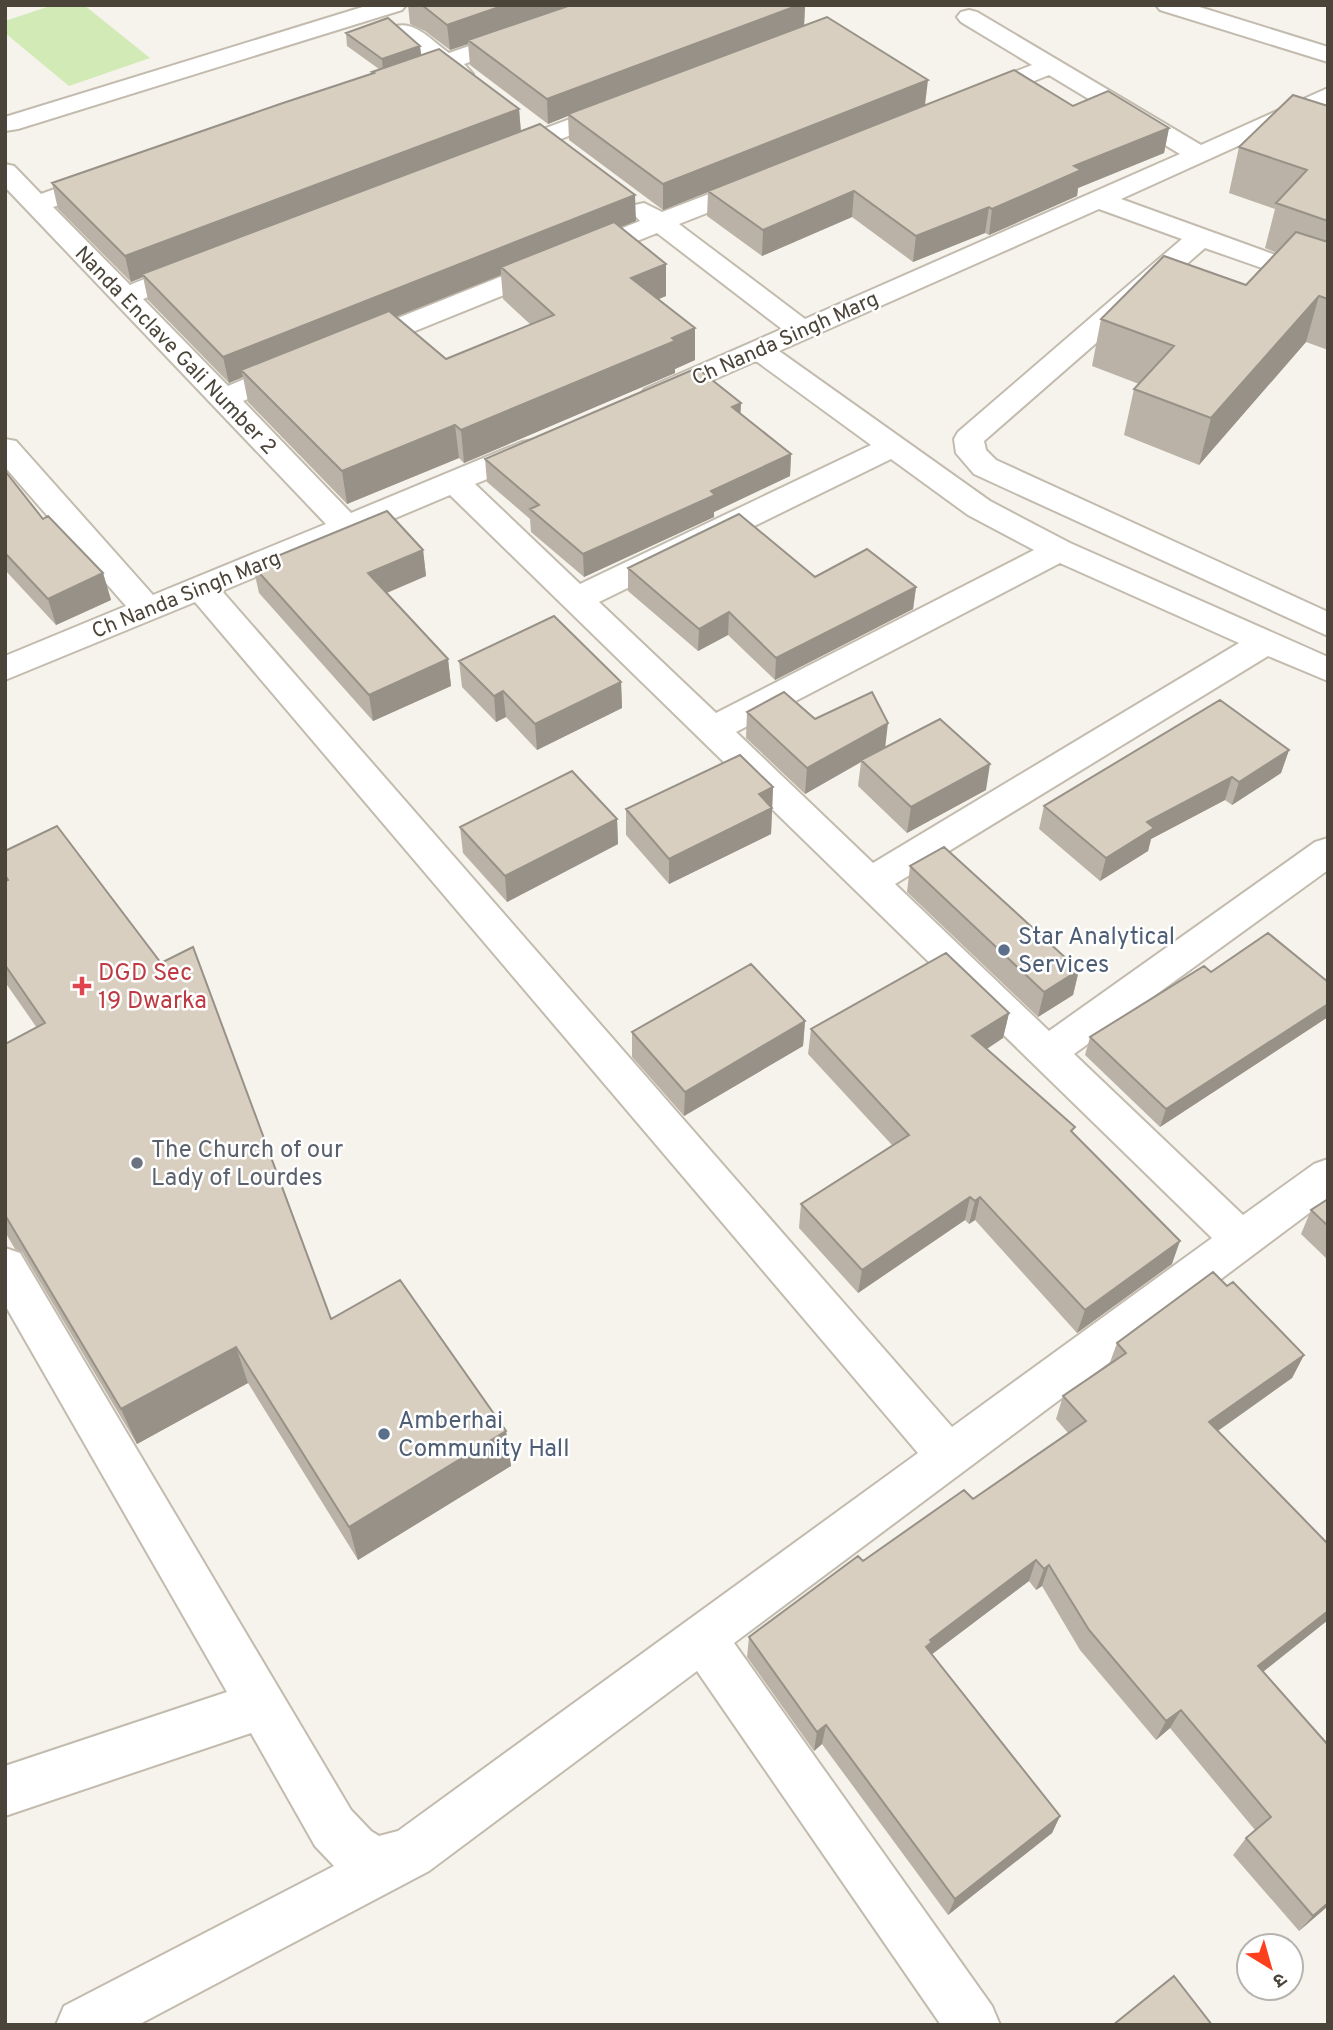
<svg xmlns="http://www.w3.org/2000/svg" width="1333" height="2030" viewBox="0 0 1333 2030" font-family="Overpass,'Noto Sans Devanagari',sans-serif">
	<style>
		.green { fill: #d2eab5 }
		.lines { fill: none; stroke-linecap: round; stroke-linejoin: round }
		.minor-casing { stroke: #c2bbae; stroke-width: 4 }
		.minor { fill: #fff; fill-rule: evenodd }
		.wall { fill: #bab2a6; fill-rule: evenodd }
		.shaded-wall { fill: #979187 }
		.building { fill: #d8cfc1; stroke: #979187; stroke-width: 2 }
		.service-dot { fill: #5c6f8a; stroke: #fff; stroke-width: 2.5 }
		.health-dot { fill: #e0444e; stroke: #fff; stroke-width: 2.5 }
		.worship-dot { fill: #6b7280; stroke: #fff; stroke-width: 2.5 }
		.labels { text-anchor: middle; stroke-width: 5; stroke-linejoin: round; paint-order: stroke }
		.far-street-label { font-size: 21px; fill: #4b4439; stroke: #fff }
		.service-label { font-size: 24px; fill: #4e5e75; stroke: #fff; text-anchor: start }
		.health-label { font-size: 24px; fill: #be3a42; stroke: #fff; text-anchor: start }
		.worship-label { font-size: 24px; fill: #5b616d; stroke: #fff; text-anchor: start }
	</style>
	<rect width="100%" height="100%" fill="#f6f3ec"/>
	<!-- green -->
	<path class="green" d="M53,5H84L150,58L69,86L5,33V21Z"/>
	<g class="lines">
		<defs>
			<path id="minor" d="M369,5H406L402,10L18,129L5,131V117Z
				M587,5H622L618,10L464,64L473,74L470,79C458,82 452,79 442,72L404,84L395,82L392,77L395,72L428,61L396,36L392,31L396,26C416,21 433,42 449,53Z
				M1156,5H1193L1328,47V62L1160,10Z
				M969,10L977,12L1201,145L1328,88V105L1121,199L1328,274V291L1205,248L984,441L986,450L996,460L1328,612V636L974,474L956,453L954,439L958,432L1182,239L1099,209L779,351L990,501L1070,543L1328,657V681L1268,656L895,884L1049,1031L1315,842L1328,838V870L1074,1054L1243,1215L1314,1164L1328,1159V1199L734,1643L992,2006L1000,2025H941L697,1671L429,1871L138,2025H56L64,2006L334,1866L315,1846L251,1733L5,1816V1766L227,1692L5,1305V1248L20,1253L351,1810L371,1831L379,1836L398,1831L918,1453L195,602L5,680V656L126,606L5,467V439L16,441L153,595L326,524L5,187V164L14,166L41,194L96,174L105,172L114,174L118,180L114,186L53,207L130,285C151,277 180,260 203,265L207,271L203,277L143,299L228,386C250,378 279,359 302,365L307,371L302,377L243,401L351,513L522,442L533,440L544,442L548,449L544,456L475,484L580,584L871,445L756,361L665,401L655,404L645,401L640,395L645,389L782,329L657,233L368,350L358,353L348,350L344,344L348,338L640,221L631,211L635,205L644,203L662,212L756,176L765,178L769,184L765,190L679,224L805,319L1180,154L1049,75L984,101L975,103L966,101L963,96L966,91L1032,65L961,22L957,17L961,12ZM891,459L968,515L1034,550L716,713L599,602ZM450,495L1212,1238L952,1427L222,591ZM1060,563L1239,643L873,863L736,732Z
				M618,101L627,104L631,109L627,114L513,157L504,160L495,157L491,152L495,147Z"/>
		</defs>
		<!-- minor casing -->
		<use href="#minor" class="minor-casing"/>
		<!-- minor -->
		<use href="#minor" class="minor"/>
	</g>
	<!-- wall -->
	<path class="wall" d="M408,5H805L804,25L925,105L1073,106L1169,128L1164,153L1078,188L1077,196L989,235L985,233L913,262L852,217L762,256L707,216L708,192L663,210L569,140L568,116L548,124L470,65L468,44L450,50L425,31L410,24Z
		M346,33L421,55L519,109L521,132L636,221L621,227L666,296L659,299L695,328V360L675,369V373L464,463L459,458L347,504L248,402L243,377L229,383L148,300L143,277L131,282L58,209L52,183L372,74V72L379,69L347,46ZM501,275L503,299L531,325L446,359L396,317Z
		M1328,106V350L1306,342L1199,465L1124,435L1134,389L1139,384L1092,366L1101,319L1246,285L1277,253L1265,248L1275,209L1229,193L1239,147Z
		M741,403L740,413L791,454L790,476L714,512V517L584,577L531,532L530,519L487,482L485,459Z
		M5,471L43,519L103,573L111,600L56,625L5,570Z
		M423,550L426,576L387,593L448,659L451,686L373,721L259,593L253,566Z
		M628,568L815,577L916,587L913,609L775,680L728,635L698,651L628,591Z
		M459,661L621,682L622,708L537,750L506,717L496,722L462,687Z
		M747,712L815,719L986,790L907,833L858,786L861,762L805,794L746,738Z
		M1289,750L1281,773L1232,805L1225,800L1151,839L1148,851L1100,881L1039,829L1044,806Z
		M773,787L771,834L669,884L626,835V809Z
		M617,819L618,844L507,902L463,853L460,827Z
		M5,851L331,1319L506,1431L511,1466L358,1560L248,1383L137,1444L22,1252L15,1249L5,1232V1044L37,1028L5,982Z
		M910,866L1079,970L1073,995L1038,1017L907,892Z
		M1211,972L1328,982V1017L1160,1127L1085,1055L1090,1037Z
		M1009,1013L1003,1038L987,1049L1074,1134L1172,1264L1077,1333L975,1220L969,1224L965,1220L858,1293L799,1228L801,1204L892,1145L808,1054L811,1029Z
		M805,1021L803,1046L684,1116L632,1057V1032Z
		M1328,1199V1260L1301,1234L1311,1210Z
		M1227,1286L1304,1355L1292,1378L1218,1431L1328,1544V1620L1263,1672L1328,1906L1299,1931L1233,1855L1246,1838L1255,1830L1170,1728L1156,1740L1080,1650L1042,1586L1036,1590L1029,1581L932,1654L1060,1816L1052,1833L948,1915L822,1744L814,1751L747,1657L749,1637L863,1561L973,1499L1068,1433L1056,1419L1063,1396L1109,1365L1117,1343Z"/>
	<!-- shaded-wall -->
	<path class="shaded-wall" d="M505,5H578L468,40V44L450,50L447,25Z
		M799,5H805L804,28L568,114V116L548,124L547,99Z
		M420,46L422,59L383,72L382,59Z
		M928,80L925,105L708,191V192L663,210V184Z
		M519,109L521,134L142,274L143,277L131,282L125,256Z
		M1169,128L1164,153L1078,188L1077,196L989,235L992,209L1074,166Z
		M854,191L852,217L762,256L763,230Z
		M635,195L636,221L507,272L501,267V275L247,376L241,370L243,377L229,383L223,357Z
		M989,207L985,233L913,262L916,236Z
		M666,264V296L632,310L631,278Z
		M1319,296L1306,342L1199,465L1211,418Z
		M695,328V360L675,369V373L464,463L461,430Z
		M741,403L740,425L732,407Z
		M455,425L459,458L347,504L342,471Z
		M791,454L790,476L714,512V517L584,577L583,554L711,491Z
		M423,550L426,576L372,599L368,573Z
		M103,573L111,600L56,625L48,599Z
		M916,587L913,609L775,680L776,658Z
		M729,612L728,635L698,651L699,629Z
		M448,659L451,686L373,721L369,695Z
		M621,682L622,708L537,750L535,724Z
		M503,691L506,717L496,722L494,696Z
		M888,723L885,749L861,760V762L805,794L807,768Z
		M1289,750L1281,773L1232,805L1239,782Z
		M990,764L986,790L907,833L911,807Z
		M1232,777L1225,800L1151,839L1148,851L1100,881L1106,858L1147,822Z
		M773,787L771,834L669,884V859L759,794Z
		M617,819L618,844L507,902L505,876Z
		M1079,970L1073,995L1038,1017L1044,992Z
		M1328,1004V1017L1160,1127L1166,1109Z
		M1009,1013L1003,1038L968,1061L972,1036Z
		M805,1021L803,1046L684,1116L685,1092Z
		M970,1197L965,1220L858,1293L862,1270Z
		M980,1197L975,1220L969,1224L975,1201Z
		M1180,1241L1172,1264L1077,1333L1085,1310Z
		M236,1347L248,1383L137,1444L121,1409Z
		M1304,1355L1292,1378L1199,1444L1209,1422Z
		M506,1431L511,1466L358,1560L349,1527Z
		M1036,1560L1029,1581L927,1658L926,1647L930,1640Z
		M1049,1565L1042,1586L1036,1590L1044,1569Z
		M1328,1611V1620L1246,1685L1258,1666Z
		M1181,1710L1170,1728L1156,1740L1166,1721Z
		M826,1725L822,1744L814,1751L817,1732Z
		M1060,1816L1052,1833L948,1915L955,1899Z
		M1328,1903V1906L1299,1931L1313,1916Z"/>
	<!-- building -->
	<path class="building" d="M422,5H505L447,25Z
		M571,5H799L547,99L468,40Z
		M827,17L928,80L663,184L568,114Z
		M388,18L420,46L382,59L346,33Z
		M439,49L519,109L125,256L52,183L283,103L374,73L372,72Z
		M1014,70L1073,106L1108,91L1169,128L1074,166L1081,170L992,209L989,207L916,236L854,191L763,230L708,191Z
		M1293,95L1328,106V221L1276,203L1307,170L1239,147Z
		M540,124L635,195L223,357L142,274Z
		M614,222L666,264L631,278L695,328L672,338L675,341L461,430L455,425L342,471L241,370L389,311L446,359L554,315L501,267Z
		M1296,232L1328,242V299L1319,296L1211,418L1134,389L1174,346L1101,319L1164,256L1246,285Z
		M697,368L741,403L732,407L791,454L711,491L715,495L583,554L530,509L539,505L485,459Z
		M5,471L43,519L48,516L103,573L48,599L5,553Z
		M387,511L423,550L368,573L448,659L369,695L253,566Z
		M739,514L815,577L867,549L916,587L776,658L729,612L699,629L628,568Z
		M554,616L621,682L535,724L503,691L494,696L459,661Z
		M784,692L815,719L872,692L888,723L807,768L747,712Z
		M1220,700L1289,750L1239,782L1232,777L1147,822L1154,828L1106,858L1044,806Z
		M940,719L990,764L911,807L861,760Z
		M740,755L773,787L759,794L772,808L669,859L626,809Z
		M572,771L617,819L505,876L460,827Z
		M57,826L161,963L193,947L331,1319L400,1280L506,1431L349,1527L236,1347L121,1409L5,1215V1044L45,1023L5,965V881L8,880L5,875V851Z
		M944,847L1079,970L1044,992L910,866Z
		M1268,933L1328,982V1004L1166,1109L1090,1037L1204,966L1211,972Z
		M946,953L1009,1013L972,1036L1075,1127L1071,1131L1180,1241L1085,1310L980,1197L975,1201L970,1197L862,1270L801,1204L909,1135L811,1029Z
		M751,964L805,1021L685,1092L632,1032Z
		M1328,1199V1226L1311,1210Z
		M1213,1272L1227,1286L1233,1282L1304,1355L1209,1422L1328,1544V1611L1258,1666L1328,1745V1903L1313,1916L1246,1838L1271,1817L1181,1710L1166,1721L1089,1630L1049,1565L1044,1569L1036,1560L930,1640L932,1642L926,1647L1060,1816L955,1899L826,1725L817,1732L749,1637L858,1556L863,1561L964,1490L973,1499L1086,1421L1063,1396L1126,1353L1117,1343Z
		M1174,1976L1212,2025H1113Z"/>
	<!-- markers -->
	<g class="service-dot">
		<circle cx="1004" cy="950" r="7"/>
		<circle cx="384" cy="1434" r="7"/>
	</g>
	<path class="health-dot" d="M78.5 975.5h7v7h7v7h-7v7h-7v-7h-7v-7h7z"/>
	<circle class="worship-dot" cx="137" cy="1163" r="7"/>
	<g class="labels">
		<!-- far-street labels -->
		<g class="far-street-label">
			<text transform="translate(785 338) rotate(-24)" y="7">Ch Nanda Singh Marg</text>
			<text transform="translate(176 350) rotate(46)" y="7">Nanda Enclave Gali Number 2</text>
			<text transform="translate(186 594) rotate(-22)" y="7">Ch Nanda Singh Marg</text>
		</g>
		<!-- service labels -->
		<g class="service-label">
			<text x="1018" y="944">Star Analytical<tspan x="1018" dy="28">Services</tspan></text>
			<text x="398" y="1428">Amberhai<tspan x="398" dy="28">Community Hall</tspan></text>
		</g>
		<!-- health labels -->
		<g class="health-label">
			<text x="98" y="980">DGD Sec<tspan x="98" dy="28">19 Dwarka</tspan></text>
		</g>
		<!-- worship labels -->
		<g class="worship-label">
			<text x="151" y="1157">The Church of our<tspan x="151" dy="28">Lady of Lourdes</tspan></text>
		</g>
	</g>
	<!-- border -->
	<rect width="1333" height="2030" fill="none" stroke="#4b4439" stroke-width="14"/>
	<!-- north arrow -->
	<g transform="translate(1270 1967) rotate(143)"><circle r="33" fill="#ffffff" stroke="#b7b4b0" stroke-width="2"/>
	<path d="M0-5L12 26L0 18L-12 26Z" fill="#fc3f1d"/>
	<text y="-10" font-size="19" font-weight="bold" text-anchor="middle" fill="#4b4439">उ</text>
	</g>
</svg>
